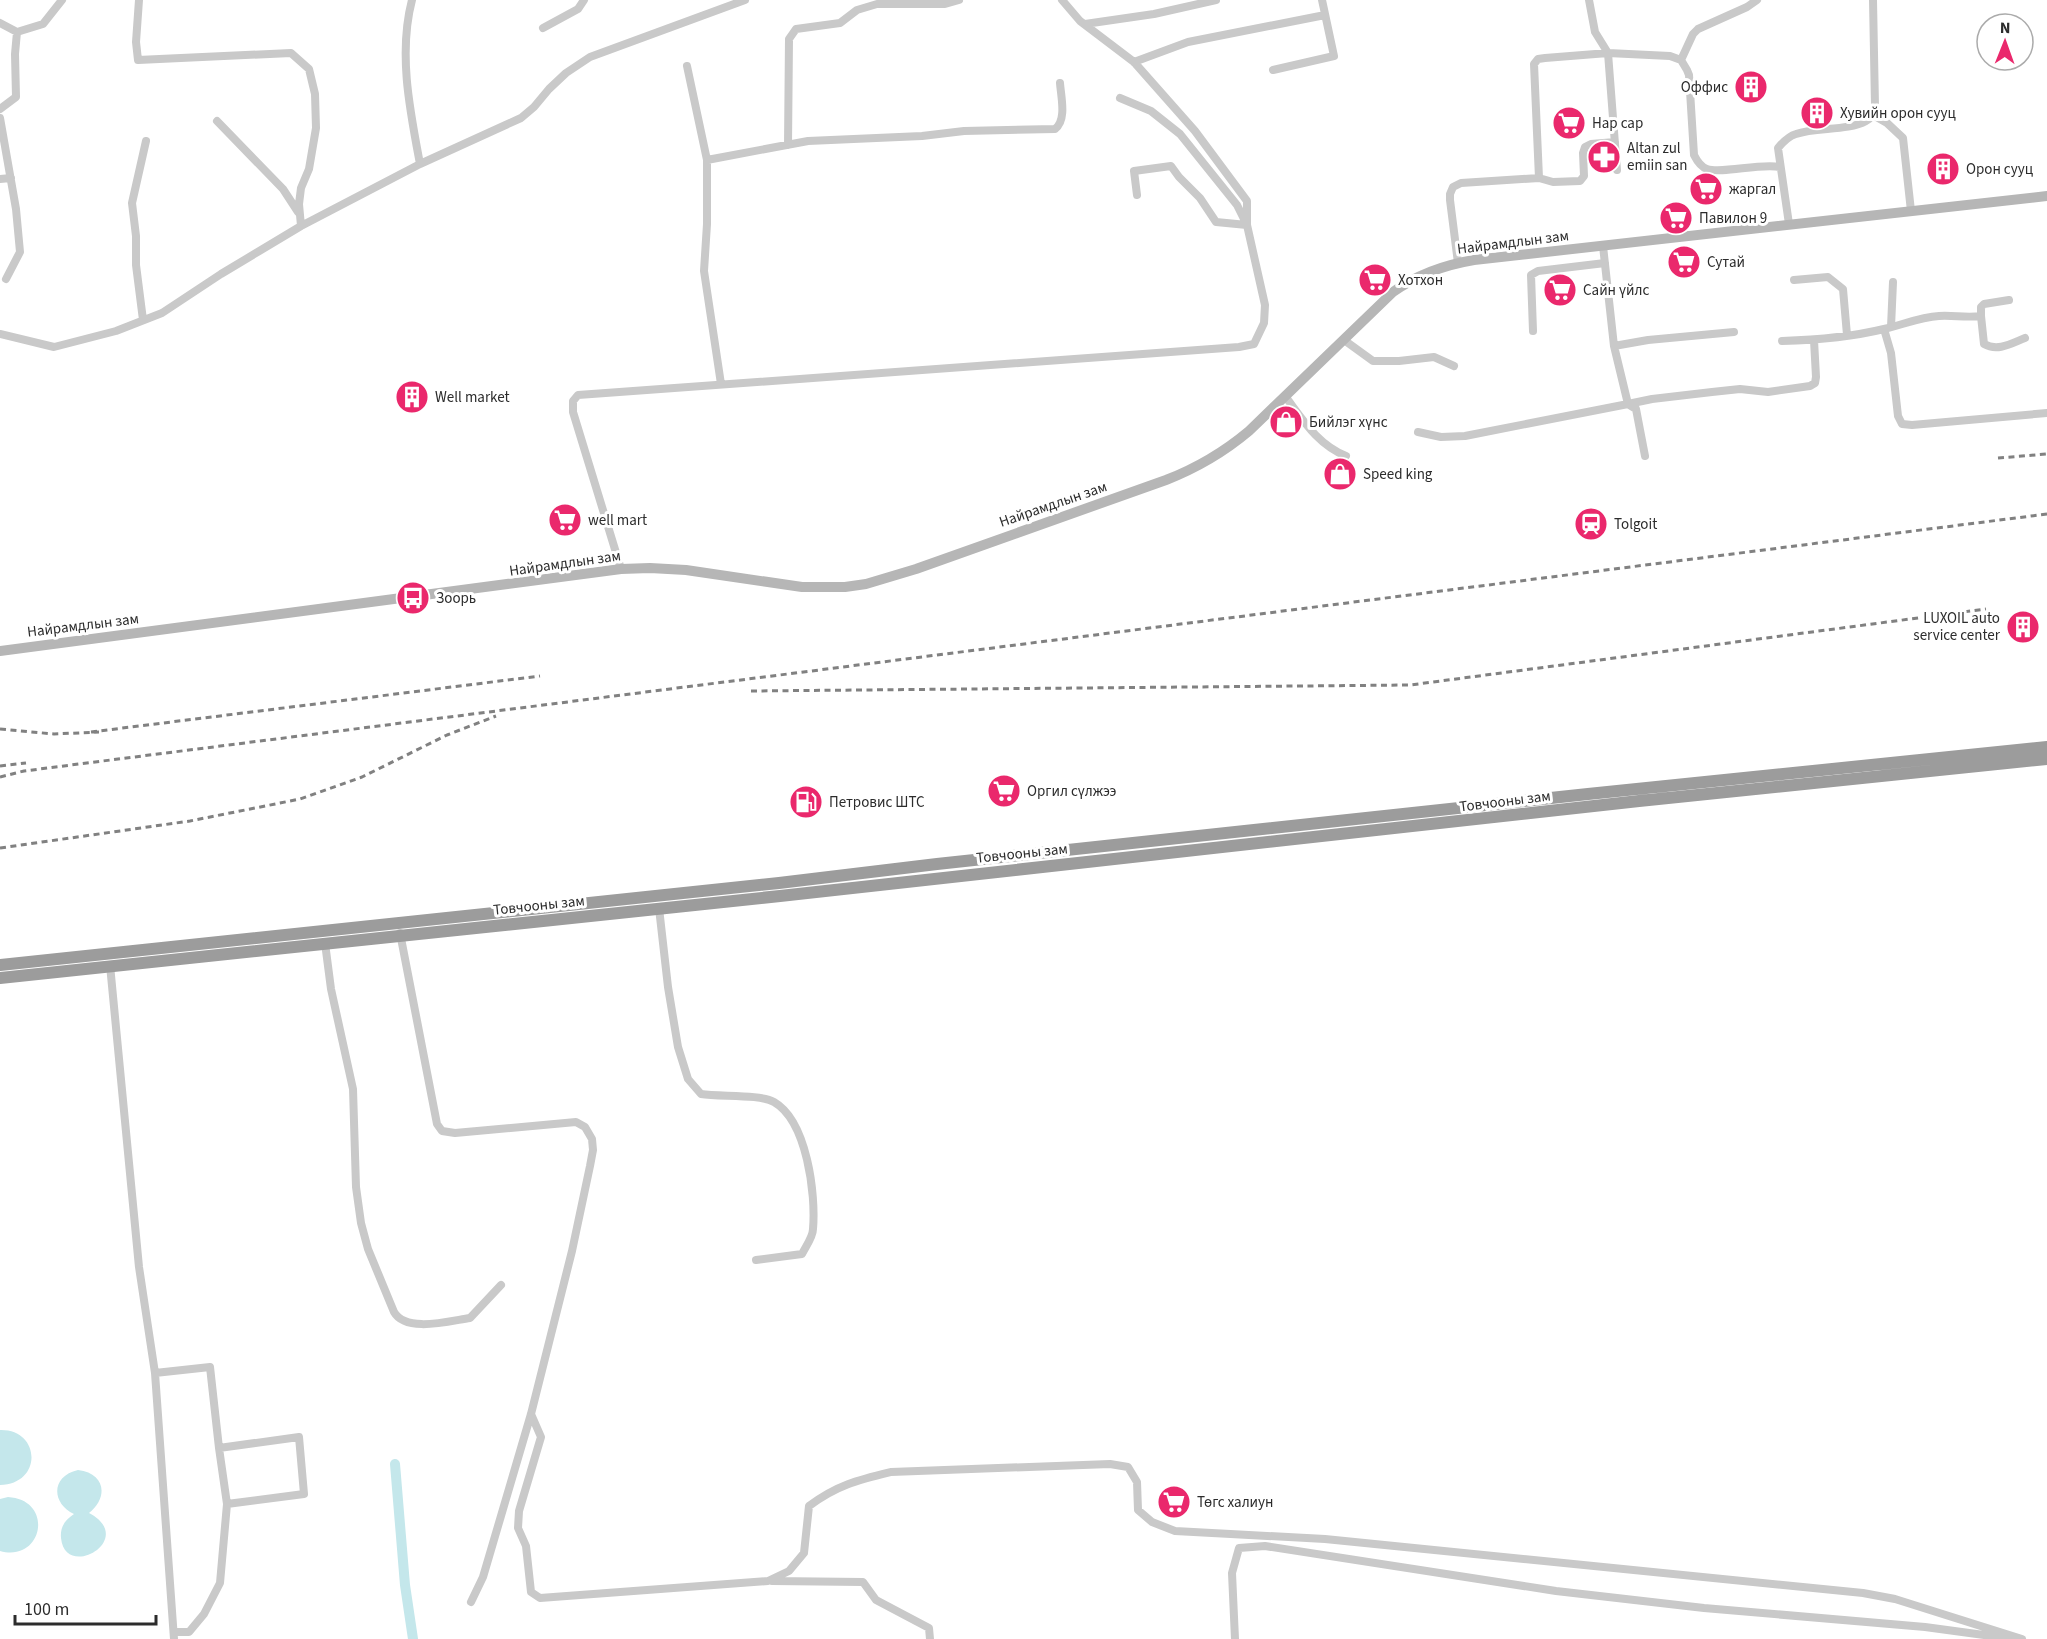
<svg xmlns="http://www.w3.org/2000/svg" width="2047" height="1639" viewBox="0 0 2047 1639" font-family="'Source Sans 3',sans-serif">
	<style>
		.water { fill: #c4e7eb }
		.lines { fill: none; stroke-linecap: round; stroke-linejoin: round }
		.canal { stroke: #c4e7eb; stroke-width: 10 }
		.minor { stroke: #c9c9c9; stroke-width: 8 }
		.secondary { stroke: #b6b6b6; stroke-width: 10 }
		.trunk { stroke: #9c9c9c; stroke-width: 12 }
		.rail { stroke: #818181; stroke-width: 3; stroke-dasharray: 6 4.5; stroke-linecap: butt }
		.labels { text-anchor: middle; stroke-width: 6; stroke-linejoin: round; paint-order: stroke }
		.poi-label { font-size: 15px; fill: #2c2c2c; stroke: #fff; text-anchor: start }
		.street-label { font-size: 15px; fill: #2c2c2c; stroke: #fff }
	</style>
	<rect width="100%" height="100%" fill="#fff"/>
	<!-- water -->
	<path class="water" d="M0,1430C41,1429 43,1484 0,1485Z
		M78,1470C105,1473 109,1497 89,1513C138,1539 65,1581 61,1538C60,1527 65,1520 74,1514C51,1503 51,1476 78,1470Z
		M8,1497C55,1500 43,1563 0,1551V1499Z"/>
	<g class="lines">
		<!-- canal -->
		<path class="canal" d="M395,1464L405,1585L413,1639"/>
		<!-- minor -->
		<path class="minor" d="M139,0L136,42L138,60L291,53L309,69L315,94L316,128L309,169L301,188L299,204L301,226
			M412,0C398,53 410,111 420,164
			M1589,0L1595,32L1608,53L1617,170
			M0,23L17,32
			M1085,24L1154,14L1216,0
			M543,28L578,9L584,0
			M1681,60L1693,34L1698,29L1747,7L1757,0
			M1134,62L1188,42L1325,15
			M687,66L707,160L808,141L922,136L964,131L1055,129C1067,120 1061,97 1060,83
			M1273,70L1334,56L1322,0
			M1120,98L1151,111L1180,134L1237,205L1247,225L1216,222L1200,198L1179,177L1171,166L1134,171L1137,195
			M0,109L16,97L15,54L17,32L43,24L62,0
			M1873,115L1887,123L1903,138L1911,211
			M0,118L16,209L20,252L6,279
			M217,121L283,189L298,212
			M788,145L789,39L796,29L840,23L857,10L877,4H945L959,0
			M707,160V224L704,271L721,384
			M1539,178L1534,64L1538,59L1545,58L1608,53L1670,56L1681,60L1687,70L1689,75L1694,155C1697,161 1701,167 1707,169C1723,174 1759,163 1780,167
			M0,179L11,178
			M1789,224L1778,148C1783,142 1789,136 1796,134C1816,127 1848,131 1866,121C1872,118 1874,112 1875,106L1873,0
			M1458,263L1450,200V194L1453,187L1461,183L1539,178L1553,182L1580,181L1584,176L1583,153L1585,147L1591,144L1615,142
			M1794,280L1828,277L1843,289L1847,335
			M1981,316V307L1984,304L2009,300
			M143,320L136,265V236L132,203L146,141
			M1891,327L1893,282
			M1884,329L1891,353L1898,416L1902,424L1912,425L2047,413
			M1533,331L1531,275L1538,271L1605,263
			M0,334L54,347L116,331L162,313L221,274L301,226L420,164L521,118L534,107L549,89L566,73L590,57L745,0
			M1344,340L1373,361H1399L1434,357L1454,366
			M1782,341C1816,340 1851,337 1884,329C1902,325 1920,317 1939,316C1953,315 1966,318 1981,316L1984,344C1998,352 2012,343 2025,338
			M1614,346L1648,340L1734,332
			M1285,396C1303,420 1317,444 1346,456
			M1628,404L1652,399L1712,392L1740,389L1768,392L1810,386L1815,383L1816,377L1814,340
			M1628,404L1636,409L1645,456
			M1418,432L1441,437L1465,436L1628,404L1614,346L1603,246
			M621,569L573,412V401L578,395L1239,347L1254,344L1264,323L1265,305L1247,225V201L1195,131L1134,62L1080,21L1062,0
			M659,908L668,987L678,1047L688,1079L701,1094C720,1097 760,1094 774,1102C807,1121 816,1194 813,1229C813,1237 806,1246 802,1254L756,1260
			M400,933L437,1124L442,1131L455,1133L576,1122L585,1127L592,1139L593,1150L590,1166L572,1251L531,1414L483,1577L471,1602
			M325,943L331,989L353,1089L356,1187L361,1223L368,1249L394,1312C406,1333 449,1321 470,1318L501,1285
			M110,965L139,1267L155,1373L174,1639
			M155,1373L210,1367L219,1448L299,1437L304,1494L227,1504L219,1448
			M531,1414L541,1437L519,1511L518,1528L526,1546L531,1592L540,1598L768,1581L789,1571L804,1553L809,1506C837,1485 858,1480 891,1472L1110,1464L1128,1467L1137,1482L1138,1510L1152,1522L1175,1531L1325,1539L1863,1593L1895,1599L2022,1639
			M772,1581L863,1582L876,1600L929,1628L930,1639
			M174,1632H189L204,1614L220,1583L227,1504
			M1235,1639L1232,1573L1239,1548L1265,1546L1556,1591L1704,1608L1925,1627L2006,1638"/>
		<!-- secondary -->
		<path class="secondary" d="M0,651L621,569L650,568L686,570L802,587H845L866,584L916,569L1166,480C1197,468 1224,452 1249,431L1393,292C1418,274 1444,265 1474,260L2047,196"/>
		<!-- trunk -->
		<path class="trunk" d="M0,965L779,883L937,864L1588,794L2047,747
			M0,978L780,896L1639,801L2047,759"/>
		<!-- rail -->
		<path class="rail" d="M1998,458L2047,454
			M751,691L1410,685L1986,609
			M0,729L54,734L99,732
			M91,732L540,676
			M0,766L26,763
			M0,777L24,771L2047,514
			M0,848L190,821L300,799L362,777L447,735L496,716"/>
	</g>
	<!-- icons -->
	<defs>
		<symbol id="building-disc" viewBox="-11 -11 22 22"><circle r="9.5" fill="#ea286c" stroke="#fff"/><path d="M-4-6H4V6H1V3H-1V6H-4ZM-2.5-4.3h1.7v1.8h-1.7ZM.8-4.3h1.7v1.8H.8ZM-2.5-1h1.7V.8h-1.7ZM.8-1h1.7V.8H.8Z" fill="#fff"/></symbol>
		<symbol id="supermarket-disc" viewBox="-11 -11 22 22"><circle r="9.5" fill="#ea286c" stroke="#fff"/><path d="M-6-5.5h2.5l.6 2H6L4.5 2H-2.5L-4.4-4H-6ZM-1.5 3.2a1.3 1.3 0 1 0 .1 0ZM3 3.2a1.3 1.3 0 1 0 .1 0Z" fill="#fff"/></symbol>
		<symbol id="pharmacy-disc" viewBox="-11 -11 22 22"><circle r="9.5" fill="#ea286c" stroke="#fff"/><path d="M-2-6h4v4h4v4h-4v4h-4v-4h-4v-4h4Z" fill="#fff"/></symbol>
		<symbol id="shop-disc" viewBox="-11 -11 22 22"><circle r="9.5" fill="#ea286c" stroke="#fff"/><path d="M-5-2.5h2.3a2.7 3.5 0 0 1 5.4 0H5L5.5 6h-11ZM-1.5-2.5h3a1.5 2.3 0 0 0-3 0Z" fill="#fff"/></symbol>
		<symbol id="station-disc" viewBox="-11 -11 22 22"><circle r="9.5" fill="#ea286c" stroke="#fff"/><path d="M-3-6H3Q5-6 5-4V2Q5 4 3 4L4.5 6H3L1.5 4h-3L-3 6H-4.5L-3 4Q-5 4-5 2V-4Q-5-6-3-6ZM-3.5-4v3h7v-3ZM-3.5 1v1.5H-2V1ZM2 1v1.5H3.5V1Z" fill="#fff"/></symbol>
		<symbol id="bus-disc" viewBox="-11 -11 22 22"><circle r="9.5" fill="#ea286c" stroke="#fff"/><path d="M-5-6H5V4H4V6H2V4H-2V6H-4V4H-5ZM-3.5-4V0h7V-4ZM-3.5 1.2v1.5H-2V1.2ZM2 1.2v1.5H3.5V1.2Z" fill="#fff"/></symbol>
		<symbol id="fuel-disc" viewBox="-11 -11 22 22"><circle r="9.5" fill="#ea286c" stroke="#fff"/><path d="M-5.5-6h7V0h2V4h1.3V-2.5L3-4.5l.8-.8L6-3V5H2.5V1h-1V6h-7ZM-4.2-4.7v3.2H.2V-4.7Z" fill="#fff"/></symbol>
	</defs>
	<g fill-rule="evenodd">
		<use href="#building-disc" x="1732" y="68" width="38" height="38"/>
		<use href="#building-disc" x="1798" y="94" width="38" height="38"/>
		<use href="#supermarket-disc" x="1550" y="104" width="38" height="38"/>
		<use href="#pharmacy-disc" x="1585" y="138" width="38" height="38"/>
		<use href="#building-disc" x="1924" y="150" width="38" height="38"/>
		<use href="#supermarket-disc" x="1687" y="170" width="38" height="38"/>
		<use href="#supermarket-disc" x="1657" y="199" width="38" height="38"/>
		<use href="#supermarket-disc" x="1665" y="243" width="38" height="38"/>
		<use href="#supermarket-disc" x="1356" y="261" width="38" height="38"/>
		<use href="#supermarket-disc" x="1541" y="271" width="38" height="38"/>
		<use href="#building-disc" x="393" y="378" width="38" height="38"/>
		<use href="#shop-disc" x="1267" y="403" width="38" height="38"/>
		<use href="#shop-disc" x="1321" y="455" width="38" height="38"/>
		<use href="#supermarket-disc" x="546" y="501" width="38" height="38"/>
		<use href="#station-disc" x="1572" y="505" width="38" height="38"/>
		<use href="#bus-disc" x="394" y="579" width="38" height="38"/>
		<use href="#building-disc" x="2004" y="608" width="38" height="38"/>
		<use href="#supermarket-disc" x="985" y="772" width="38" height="38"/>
		<use href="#fuel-disc" x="787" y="783" width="38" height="38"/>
		<use href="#supermarket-disc" x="1155" y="1483" width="38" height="38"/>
	</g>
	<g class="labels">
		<!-- poi labels -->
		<g class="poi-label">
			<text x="1728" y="92" text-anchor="end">Оффис</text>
			<text x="1840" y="118">Хувийн орон сууц</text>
			<text x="1592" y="128">Нар сар</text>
			<text x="1627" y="153">Altan zul<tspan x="1627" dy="17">emiin san</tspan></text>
			<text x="1966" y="174">Орон сууц</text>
			<text x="1729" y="194">жаргал</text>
			<text x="1699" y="223">Павилон 9</text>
			<text x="1707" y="267">Сутай</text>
			<text x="1398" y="285">Хотхон</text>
			<text x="1583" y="295">Сайн үйлс</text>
			<text x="435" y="402">Well market</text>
			<text x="1309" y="427">Бийлэг хүнс</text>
			<text x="1363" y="479">Speed king</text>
			<text x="588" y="525">well mart</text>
			<text x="1614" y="529">Tolgoit</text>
			<text x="436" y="603">Зоорь</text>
			<text x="2000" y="623" text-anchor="end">LUXOIL auto<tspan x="2000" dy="17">service center</tspan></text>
			<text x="1027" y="796">Оргил сүлжээ</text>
			<text x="829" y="807">Петровис ШТС</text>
			<text x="1197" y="1507">Төгс халиун</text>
		</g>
		<!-- street labels -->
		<g class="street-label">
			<text transform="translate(1513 242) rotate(-7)" y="5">Найрамдлын зам</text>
			<text transform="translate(1053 504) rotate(-19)" y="5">Найрамдлын зам</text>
			<text transform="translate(565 563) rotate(-8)" y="5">Найрамдлын зам</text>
			<text transform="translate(83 625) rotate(-7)" y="5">Найрамдлын зам</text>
			<text transform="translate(1505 801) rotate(-7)" y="5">Товчооны зам</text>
			<text transform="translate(1022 853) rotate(-6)" y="5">Товчооны зам</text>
			<text transform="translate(539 905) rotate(-6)" y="5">Товчооны зам</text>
		</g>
	</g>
	<!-- north arrow -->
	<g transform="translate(2005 42) rotate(1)"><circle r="28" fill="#ffffff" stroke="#ababab" stroke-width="1.5"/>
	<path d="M0-4.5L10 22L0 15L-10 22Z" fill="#ea286c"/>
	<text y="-9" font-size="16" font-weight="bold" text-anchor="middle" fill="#2c2c2c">N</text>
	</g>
	<!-- scale -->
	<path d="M15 1615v9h141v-9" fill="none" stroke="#2c2c2c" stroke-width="3"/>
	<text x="24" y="1615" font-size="18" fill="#2c2c2c" stroke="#ffffff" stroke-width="4.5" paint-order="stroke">100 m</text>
</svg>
